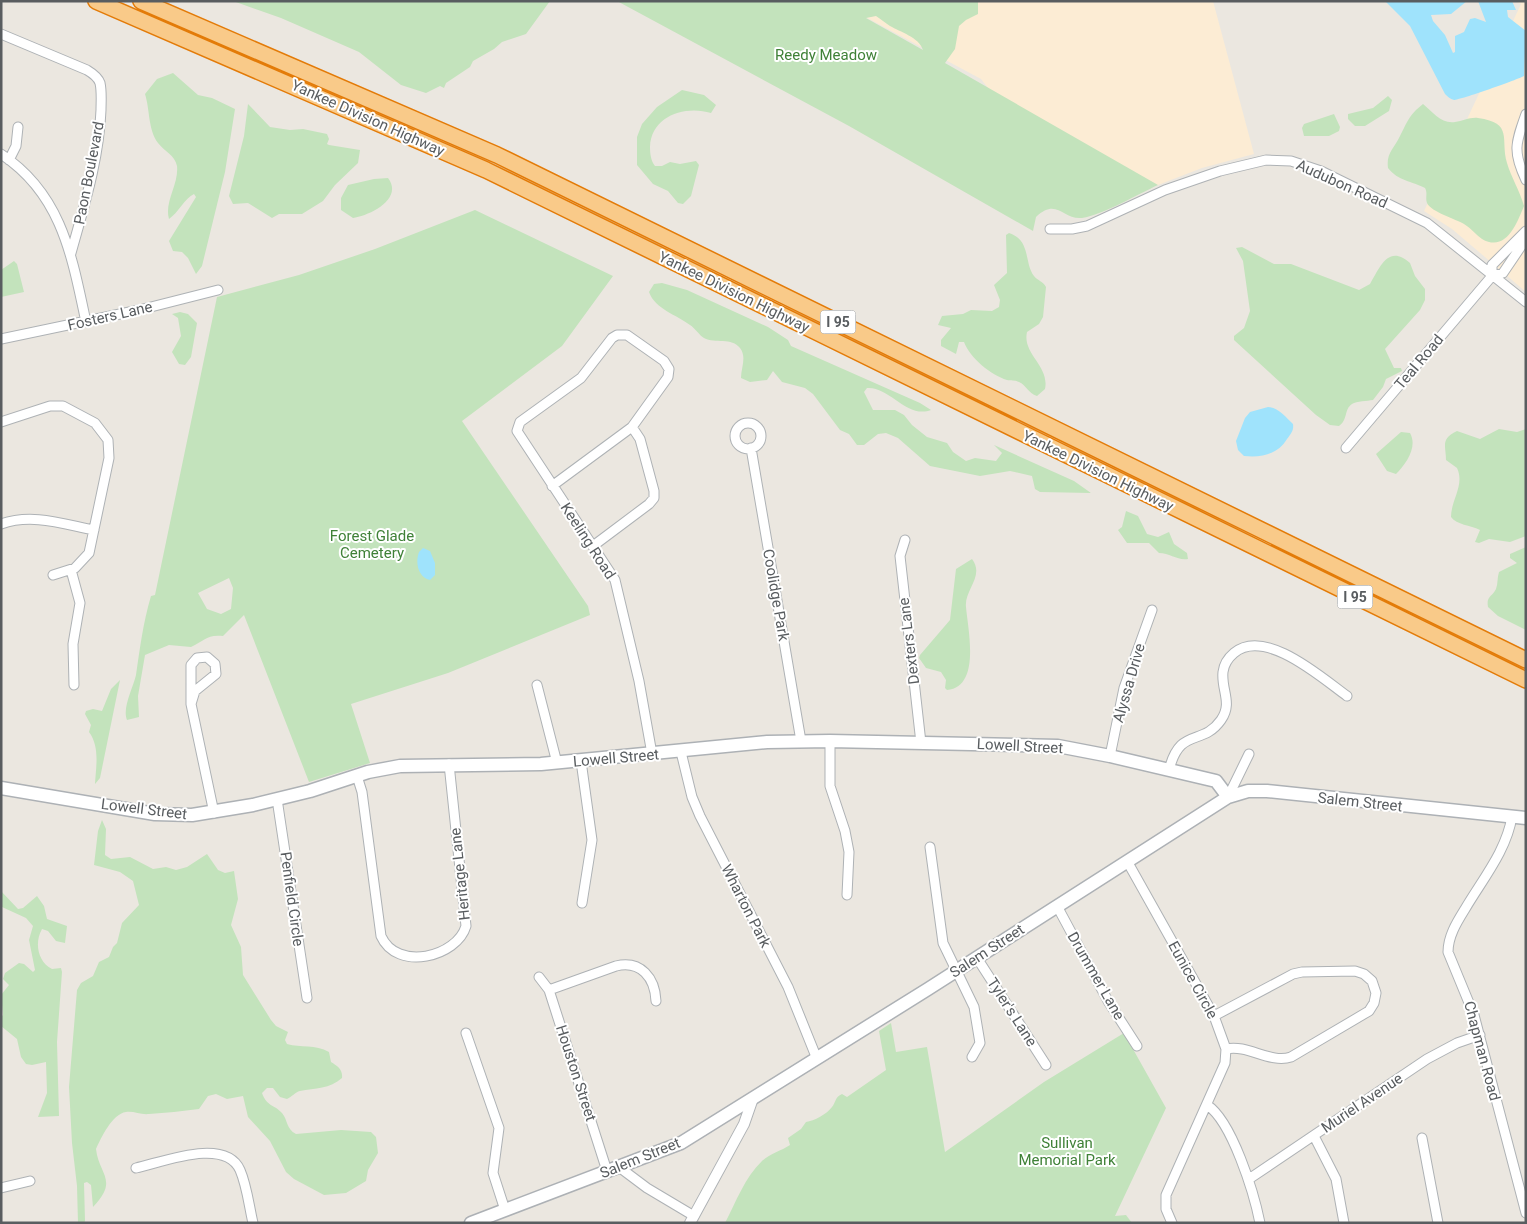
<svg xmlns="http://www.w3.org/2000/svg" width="1527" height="1224" viewBox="0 0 1527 1224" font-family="Roboto,sans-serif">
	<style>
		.commercial { fill: #fcecd4 }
		.green { fill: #c3e3bc; fill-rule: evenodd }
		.water { fill: #9fe3fc }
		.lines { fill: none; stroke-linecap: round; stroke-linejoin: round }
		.minor-casing { stroke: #aeb2b5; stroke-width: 11 }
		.tertiary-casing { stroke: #aeb2b5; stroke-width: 12 }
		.secondary-casing { stroke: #adb1b5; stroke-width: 15 }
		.motorway-casing { stroke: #e37b08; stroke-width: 18 }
		.minor { stroke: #fff; stroke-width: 9 }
		.tertiary { stroke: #fff; stroke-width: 10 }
		.secondary { stroke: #fff; stroke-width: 12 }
		.motorway { stroke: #f9ca89; stroke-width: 15 }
		.labels { text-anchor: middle; stroke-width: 4; stroke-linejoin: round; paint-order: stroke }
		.shield { fill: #fff; stroke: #8b8e90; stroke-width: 1 }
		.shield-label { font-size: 14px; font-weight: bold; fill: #595d60 }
		.park-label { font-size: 15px; fill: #3f8137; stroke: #fff }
		.street-label { font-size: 15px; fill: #595d60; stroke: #fff }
	</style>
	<rect width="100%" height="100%" fill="#ebe7e0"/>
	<!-- commercial -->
	<path class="commercial" d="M844,1H1213L1254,154L1202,168L1158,185L1114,184L996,98L981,79L843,5Z
		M1515,1H1526V292L1452,229L1424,211L1521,4Z"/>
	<!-- green -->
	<path class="green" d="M233,1H550L526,34L502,42L494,49L473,61L470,67L446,83L444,88L440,86L426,93L401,85L359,52L281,18Z
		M617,1H978V14L966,20L959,26L955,49L945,63L1158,185C1138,194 1103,215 1082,218C1063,220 1057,197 1036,217L1033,231L849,126ZM876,16C881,19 885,23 890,26C900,32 919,37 923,50L866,18Z
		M173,73L198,95L212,98L235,109L225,172L202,266L196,274L188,258L182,252L173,251L169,241L196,197L194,194C185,198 178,213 169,219C164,202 179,184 177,166C175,155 164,151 158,143C148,130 150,110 145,94L157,79Z
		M682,90L704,95L716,105L711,113C685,105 651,116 650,147C650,154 651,161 655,166H662L670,162L680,164L696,161L699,165L691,196L683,204L678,203L668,191L653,184L637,165V137L642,124L657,107Z
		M1388,96L1392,100L1389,111L1365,126H1355L1348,119V114L1373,108Z
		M248,104L270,127L290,130L303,129L327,134L329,139L327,144L329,145L360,150L358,163L335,185L323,201L302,214H279L272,218L248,203L233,204L229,196L244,136Z
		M1423,104C1433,112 1441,124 1455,122C1463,121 1470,117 1478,118C1514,123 1500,139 1507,163C1511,177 1520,191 1524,206C1517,223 1506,253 1482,239C1476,235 1471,228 1464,224C1456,219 1431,212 1427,203C1425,198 1428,193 1425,188C1412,181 1398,181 1388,168C1386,153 1394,149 1400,136C1408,121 1408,116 1423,104Z
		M1334,114L1340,127L1339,131L1329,136H1304L1302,128L1304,124Z
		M388,178C404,199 369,216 353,218L341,210V198L348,185L374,179Z
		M475,210L613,276L562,346L462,421L588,606L590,615L448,673L351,704L370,763L309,782L244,615L223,636C207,634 204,641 191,647L169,645L145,655L138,696L139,717L127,720C122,708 133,688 136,675C140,648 143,623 151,596L155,595L217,297L299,275L375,249ZM229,578L233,588L231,609L221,614L207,609L198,593Z
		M1009,233C1031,240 1024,263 1034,276C1038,281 1043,281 1046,287L1043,317L1039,324L1027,332C1022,354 1050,366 1045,389L1037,396C1028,393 1026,385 1019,382C1016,380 1011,381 1007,380C991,375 970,358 964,342H959L956,354L941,346V340L951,328L938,325L942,316L963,314L971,310L992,311L999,307L1000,300L994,285L1007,273L1006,235Z
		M1242,247L1274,264H1291L1359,290L1370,284C1379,269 1388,243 1410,263L1415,276L1425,289V300L1420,310L1385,349L1394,368H1401L1402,371L1386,379L1383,387L1373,400C1367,401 1357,401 1352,404C1344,409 1348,420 1339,426L1330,425L1316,415L1234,340V336L1244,328L1250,311L1243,261L1236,248Z
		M14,261L17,264L24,292L1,297V270Z
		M662,283L687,290L768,327L788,340L791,346L920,403L931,410C907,419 889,386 867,388L864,392L873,410H895L904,415L912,425L927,437L947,443L953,452L966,461L975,458L996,461L1002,453L994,445L1074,481L1091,493L1040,492L1035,489L1032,476L1010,471L980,476L930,466L898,438L886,433L878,434L864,445H857L849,434L840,430L813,394L805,388L782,382L773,371L767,380L750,382L741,378C741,368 747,357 740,348C732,337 715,344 704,338C699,335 695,328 690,325C677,315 655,309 649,292L654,284Z
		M180,312L188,314L197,323L191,357L185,365L179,364L172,352L181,336L178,318L172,314Z
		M1499,429L1517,432L1526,429V536L1510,542L1489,539L1479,543L1475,542L1480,530C1470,525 1457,525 1451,517C1451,500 1465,485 1457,468L1446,460C1446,446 1440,439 1457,431L1480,439Z
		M1401,432L1410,433C1418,447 1406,464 1396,474L1387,471L1376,454Z
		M1126,511L1138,516L1147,534L1158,537L1169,532L1174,544L1187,553L1188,559C1178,561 1170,553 1159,553L1149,543H1127L1118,530L1122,527Z
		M1526,547V630L1498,616L1488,607C1486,596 1492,597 1496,589C1498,584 1497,578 1499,572L1517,563L1510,558V554Z
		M972,559C985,576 964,590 966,607C968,630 981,687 947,690L945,688L946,680L941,672L926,668L919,658L920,655L950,620L956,569Z
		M120,680L100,778L95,784C96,766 100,747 89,732L91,725L85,714L86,711L93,709L102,711L111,689Z
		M102,820L106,829L105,855L111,859L130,857L153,869L166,867L176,870L187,867L207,854L218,870L225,873L234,871L238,899L231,925L241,947L243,975L271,1020L276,1026L288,1032L285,1040L287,1044C301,1048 315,1044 329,1052L331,1062C337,1066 343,1069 342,1078C330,1089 315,1088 300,1091C295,1092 292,1097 287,1099L280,1097L273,1088H267L262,1093C267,1107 274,1104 282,1113C288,1120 286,1129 296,1134L341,1130L371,1132L376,1137L378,1153L368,1170L366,1181L346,1193L324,1195L294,1179L286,1172L270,1141L248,1117L243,1096L227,1099L216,1094L208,1096L199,1109C182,1111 166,1113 149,1114C141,1115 134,1111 126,1112C112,1114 101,1138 96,1149C99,1175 119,1180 93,1207L91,1185L87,1182L84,1183L85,1221L84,1223H78L77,1186L72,1143L69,1087L77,990L81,983L93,976L99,962L109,957L113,947L117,943L122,923L139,905L133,881L120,872L94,865L98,831Z
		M1,891L18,909L23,908L37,896L44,906L47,919L67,926L65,943L56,941L48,931L42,929C34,943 38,962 52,969L61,968L62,972L57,1042L59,1116L38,1117L47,1093L46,1062L32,1065L26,1064L21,1057L17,1039L1,1026V1017L3,1015L1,995L9,985L3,979L5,973L19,963L24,964L33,972L35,970L29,940L33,926L26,918L2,907Z
		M891,1023L896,1052L927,1047L945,1152L1044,1082L1124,1033L1166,1108L1115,1216L1126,1215L1132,1223H725C736,1202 745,1177 762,1161C771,1153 781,1151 790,1145L788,1138L801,1129L806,1122C814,1121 827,1114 832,1107C836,1102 835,1097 842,1094L847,1097L886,1070L879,1031Z"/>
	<!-- water -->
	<path class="water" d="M1385,1H1467L1451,14L1431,15L1433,21L1445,35L1453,53L1455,52V36L1464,32L1470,19L1475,18L1486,22L1478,1H1512L1516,10H1507L1508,17L1526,31L1524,76C1519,79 1460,100 1454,100C1450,99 1448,97 1445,94L1410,26Z
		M1268,407C1278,407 1286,417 1293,424C1294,430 1291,434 1287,439C1278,454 1262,458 1244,456L1238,450L1236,441L1245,418L1250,412Z
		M423,548L430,551L435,563V575L430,580C418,577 415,563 419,552Z"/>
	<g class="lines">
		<defs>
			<path id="minor" d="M1,34L87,70C92,73 98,77 100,83C102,92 101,102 101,110C99,160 84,206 71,253
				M1526,114C1516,142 1512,151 1526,180
				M1,154C62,194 72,257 86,322
				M9,160L16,146L18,127
				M1050,229H1072L1087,226L1165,190L1220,171L1266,160L1291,161L1321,171L1427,223L1526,302
				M1492,276V265L1526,231
				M1492,276L1503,273L1526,239
				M1,339L139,310L218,290
				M1,422L50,406H63L95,423L108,440L109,458L89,553L75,568L53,575
				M735 436a13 13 0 1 1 26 0a13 13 0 1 1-26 0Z
				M751,448L801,741
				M1346,448L1492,276
				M552,486L632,427L668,377L669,369L664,361L627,335H617L612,338L581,378L520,422L517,431L615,580L639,681L652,754
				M1,524C32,513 63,524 94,530
				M905,540L900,556L921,743
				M593,546L649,504L654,498V491L640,439L632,427
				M71,570L80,603L73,644L74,685
				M537,685L557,763
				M191,704V665L197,658L207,657L215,664L216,674L195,691L191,704L214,813
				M830,741V786L845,831L849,852L847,895
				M681,752L692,797L700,816L788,987L817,1059
				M1110,756L1124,688L1152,610
				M581,761L592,840L582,903
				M1169,770C1180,726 1202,747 1221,720C1233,703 1221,690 1223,672C1224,664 1228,658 1234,653C1265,627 1322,678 1347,696
				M357,776L362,792L381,936C397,972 457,957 466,926L449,764
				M1228,797L1249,754
				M277,799L307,998
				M1512,816C1507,850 1482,880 1465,909C1457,922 1448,936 1448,952L1474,1015L1526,1213
				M930,847L943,943L974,1007L980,1043L972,1057
				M1127,861L1214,1016L1226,1049L1225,1063L1166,1195V1209L1172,1223
				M1057,906L1108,1001L1137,1046
				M977,958L1046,1065
				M539,977L549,990L607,1171
				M549,990L616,966C641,960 655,978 656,1001
				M1214,1016L1293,974L1302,972L1355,971L1364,974L1372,981L1376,993L1374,1003L1369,1011L1291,1057C1270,1064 1248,1044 1226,1049
				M466,1033L499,1128L493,1173L505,1210
				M1207,1105C1232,1121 1254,1193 1260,1223
				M1314,1136L1336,1179L1344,1223
				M1422,1138L1438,1223
				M619,1167L647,1188L694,1216
				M136,1168C163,1162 225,1137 240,1170C247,1186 249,1206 253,1223
				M1249,1179L1427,1059L1457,1043L1480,1035
				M1,1188L30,1181"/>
			<path id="tertiary" d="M690,1223L744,1124L752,1101"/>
			<path id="secondary" d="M1,788L155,814L192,815L253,805L310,791L368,772L400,766L541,764L767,742L830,741L1058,746L1110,756L1216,781L1228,797
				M471,1223L681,1143L928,989L1228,797L1248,791H1267L1526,818"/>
			<path id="motorway" d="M96,1L486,170L1526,680
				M141,1L497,155L1526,660"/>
		</defs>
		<!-- minor casing -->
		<use href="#minor" class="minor-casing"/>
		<!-- tertiary casing -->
		<use href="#tertiary" class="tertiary-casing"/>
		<!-- secondary casing -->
		<use href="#secondary" class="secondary-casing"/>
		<!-- motorway casing -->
		<use href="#motorway" class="motorway-casing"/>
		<!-- minor -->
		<use href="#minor" class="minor"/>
		<!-- tertiary -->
		<use href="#tertiary" class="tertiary"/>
		<!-- secondary -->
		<use href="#secondary" class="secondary"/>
		<!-- motorway -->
		<use href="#motorway" class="motorway"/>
	</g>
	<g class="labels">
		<!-- shield labels -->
		<g class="shield">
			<rect x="820.5" y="310.5" width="35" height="23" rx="4"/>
			<rect x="1337.5" y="585.5" width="35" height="23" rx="4"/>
		</g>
		<g class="shield-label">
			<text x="838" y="327">I 95</text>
			<text x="1355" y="602">I 95</text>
		</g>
		<!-- park labels -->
		<g class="park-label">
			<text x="826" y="60">Reedy Meadow</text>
			<text x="372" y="541">Forest Glade<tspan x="372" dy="17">Cemetery</tspan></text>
			<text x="1067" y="1148">Sullivan<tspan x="1067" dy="17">Memorial Park</tspan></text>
		</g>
		<!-- street labels -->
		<g class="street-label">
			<text transform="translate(368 118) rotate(24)" y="5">Yankee Division Highway</text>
			<text transform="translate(89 173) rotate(-79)" y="5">Paon Boulevard</text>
			<text transform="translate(1342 184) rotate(24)" y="5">Audubon Road</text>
			<text transform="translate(734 292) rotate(26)" y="5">Yankee Division Highway</text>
			<text transform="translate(110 316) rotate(-13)" y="5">Fosters Lane</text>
			<text transform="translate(1419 362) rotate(-50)" y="5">Teal Road</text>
			<text transform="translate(1098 471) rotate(26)" y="5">Yankee Division Highway</text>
			<text transform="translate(588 541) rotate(57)" y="5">Keeling Road</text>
			<text transform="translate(776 595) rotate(80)" y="5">Coolidge Park</text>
			<text transform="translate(909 641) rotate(-97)" y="5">Dexters Lane</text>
			<text transform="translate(1129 683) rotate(-74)" y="5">Alyssa Drive</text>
			<text transform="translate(1020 746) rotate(3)" y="5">Lowell Street</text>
			<text transform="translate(616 758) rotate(-5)" y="5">Lowell Street</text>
			<text transform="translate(1360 802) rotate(6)" y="5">Salem Street</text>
			<text transform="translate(144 809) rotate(7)" y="5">Lowell Street</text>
			<text transform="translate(460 874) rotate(-96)" y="5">Heritage Lane</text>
			<text transform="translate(292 899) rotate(82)" y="5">Penfield Circle</text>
			<text transform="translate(746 906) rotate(63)" y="5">Wharton Park</text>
			<text transform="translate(987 951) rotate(-33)" y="5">Salem Street</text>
			<text transform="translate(1096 976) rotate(60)" y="5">Drummer Lane</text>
			<text transform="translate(1193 980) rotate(61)" y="5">Eunice Circle</text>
			<text transform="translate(1012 1012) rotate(57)" y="5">Tyler's Lane</text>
			<text transform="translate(1482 1051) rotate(75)" y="5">Chapman Road</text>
			<text transform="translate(576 1073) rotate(72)" y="5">Houston Street</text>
			<text transform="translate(1362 1103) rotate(-34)" y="5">Muriel Avenue</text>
			<text transform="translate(640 1158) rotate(-22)" y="5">Salem Street</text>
		</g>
	</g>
	<!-- border -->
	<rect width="1527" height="1224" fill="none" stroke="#595d60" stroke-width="5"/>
</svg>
